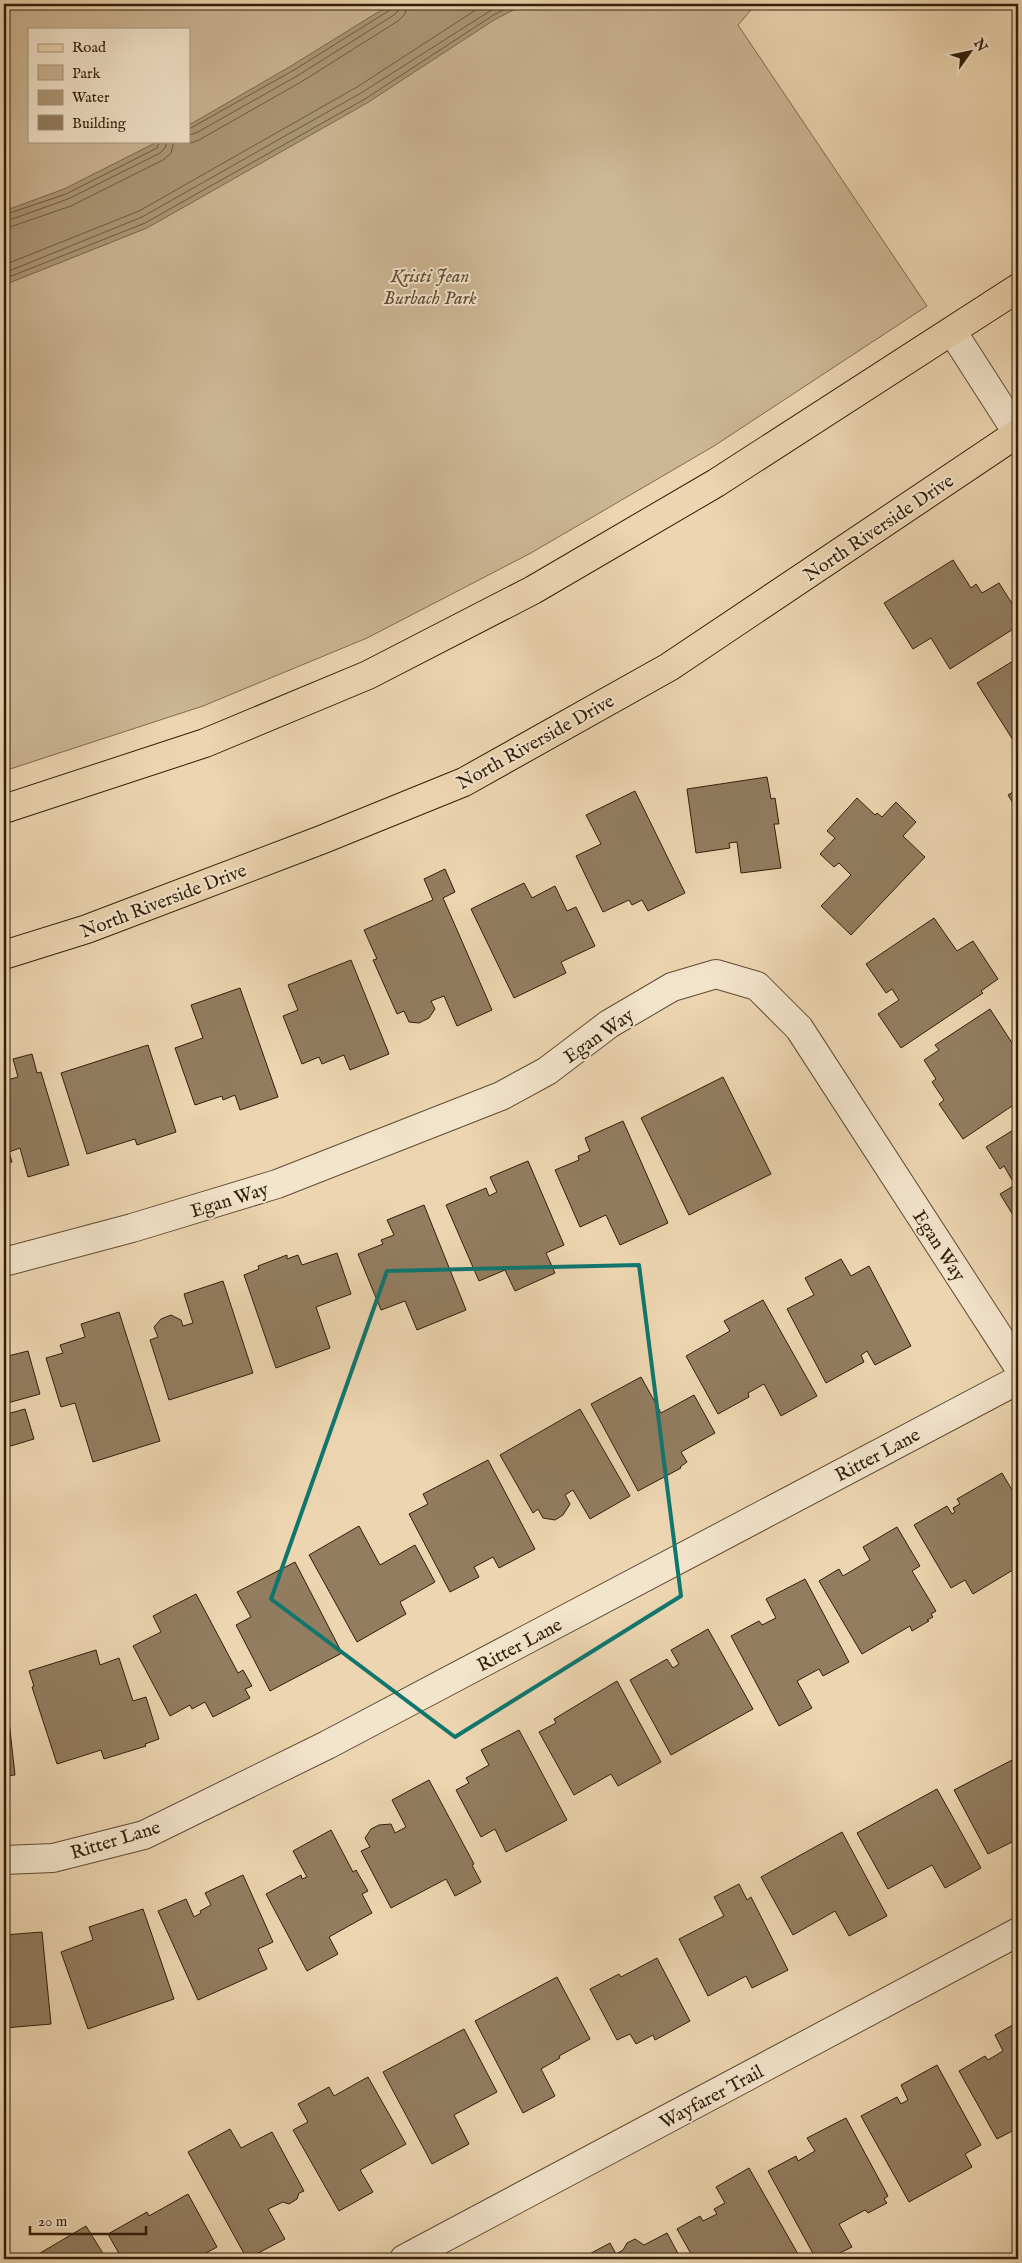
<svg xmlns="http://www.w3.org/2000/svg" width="1022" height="2263" viewBox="0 0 1022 2263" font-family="'IM FELL English',serif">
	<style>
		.green { fill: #ccb694; stroke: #7e6a4e; fill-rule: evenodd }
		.water { fill: #ac9777; stroke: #7b674b }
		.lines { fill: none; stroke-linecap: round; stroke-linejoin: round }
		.shore { stroke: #6e5a40; stroke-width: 1 }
		.building { fill: #927d60; stroke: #311e09 }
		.minor-casing { stroke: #604c33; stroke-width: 30 }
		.major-casing { stroke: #311e09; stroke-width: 30 }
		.minor { stroke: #f3e4cc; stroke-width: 28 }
		.major { stroke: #ecd5b0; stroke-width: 28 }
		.marked { fill: none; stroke: #0f766e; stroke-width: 4; stroke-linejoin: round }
		.labels { text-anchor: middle; stroke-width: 4; stroke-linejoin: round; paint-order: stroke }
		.park-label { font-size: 19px; font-style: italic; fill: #604c33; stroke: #f3e4cc }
		.street-label { font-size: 19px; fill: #311e09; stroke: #f3e4cc }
	</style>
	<rect width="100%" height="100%" fill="#ecd5b0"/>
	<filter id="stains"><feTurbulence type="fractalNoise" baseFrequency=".004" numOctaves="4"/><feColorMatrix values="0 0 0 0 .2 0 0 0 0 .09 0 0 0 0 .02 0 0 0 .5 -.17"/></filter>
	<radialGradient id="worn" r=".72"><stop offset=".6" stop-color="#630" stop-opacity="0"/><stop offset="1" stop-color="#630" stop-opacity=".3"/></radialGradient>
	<!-- green -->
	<path class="green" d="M4,4H756L738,25L927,306L714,446L531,553L367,638L203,706L4,771ZM29,29H189V141H29Z"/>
	<!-- water -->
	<path class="water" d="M391,4H525L494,20L367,103L147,228L4,285V211L64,189L159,141H189V125L291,66Z"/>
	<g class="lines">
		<!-- shore -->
		<path class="shore" d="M189,129L294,70L390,10L393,4
			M189,135L196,133L297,76L394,15L398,11L399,4
			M183,141L191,143L199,140L301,82L398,21L405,14L407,4
			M4,215L66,194L157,148L160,141
			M4,222L68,199L160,153L165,148L167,141
			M4,229L71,206L163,160L171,153L174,141
			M4,265L139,211L357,87L485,4
			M4,273L142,217L361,93L501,4
			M4,279L145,223L365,99L492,16L514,4"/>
	</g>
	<!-- building -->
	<path class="building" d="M953,560L971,588L976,584L982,593L999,583L1018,613V626L950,669L931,638L913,649L884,603Z
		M1018,658V748L977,683Z
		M767,777L771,799L775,798L779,824H774L781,868L741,873L737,842L729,843L730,848L696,853L687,789Z
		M1018,789V811L1008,795Z
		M635,791L685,893L648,911L642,900L632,905L629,900L603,912L576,856L601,844L586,815Z
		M857,798L875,815L877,813L882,817L896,802L916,822L903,836L925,857L851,935L821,906L851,875L839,863L834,867L820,854L835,838L827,831Z
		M445,869L455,892L443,898L492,1010L457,1026L444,996L431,1001L435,1009L429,1018L419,1023L409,1022L404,1011L397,1014L373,960L377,959L364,930L433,900L424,879Z
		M524,883L532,898L555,886L567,911L576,907L595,946L561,962L566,973L514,998L471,909Z
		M934,918L957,951L973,941L998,979L981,991L983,993L901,1048L878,1014L899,1000L892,989L886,993L866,964Z
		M351,960L389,1054L350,1070L344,1055L322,1064L319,1057L302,1064L283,1016L298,1010L288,985Z
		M240,988L278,1097L240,1110L235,1095L223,1100L222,1096L195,1105L175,1048L203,1038L191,1005Z
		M990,1009L1018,1052V1102L963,1139L939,1104L944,1100L932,1082L936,1079L924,1060L939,1050L935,1045Z
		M148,1045L176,1132L137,1145L135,1139L87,1154L61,1073Z
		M32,1054L37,1073L41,1072L69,1165L28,1177L20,1148L9,1152L12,1162L4,1164V1081L18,1077L13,1059Z
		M723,1077L771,1174L689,1215L641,1118Z
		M623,1121L668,1223L620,1245L606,1215L580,1227L555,1170L579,1160L578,1156L590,1151L585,1138Z
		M1018,1127V1223L1000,1194L1015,1185L1004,1166L1000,1169L986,1147Z
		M528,1161L564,1245L546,1253L555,1273L515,1291L505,1270L479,1281L446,1205L486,1188L489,1196L497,1192L490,1177Z
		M424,1205L466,1310L417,1330L405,1301L381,1310L358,1254L383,1244L381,1240L394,1235L387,1220Z
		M337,1253L351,1294L316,1307L330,1348L276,1368L244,1275L259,1269L258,1266L287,1255V1259L298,1255L302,1265Z
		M841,1259L851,1276L869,1266L911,1346L875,1365L867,1351L861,1355L864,1362L826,1383L787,1309L814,1295L805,1278Z
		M223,1281L253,1373L169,1400L150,1340L158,1337L154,1327L161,1319L171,1315L181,1320L183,1326L193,1323L184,1294Z
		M763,1300L817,1396L781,1416L764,1384L748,1393L749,1397L718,1414L686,1356L730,1331L724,1321Z
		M119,1312L160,1441L93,1462L75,1403L61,1407L46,1358L63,1353L60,1345L85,1337L81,1324Z
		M28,1351L40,1394L4,1404L7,1414L25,1409L34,1439L4,1448V1357Z
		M641,1377L661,1413L694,1395L715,1433L681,1452L687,1462L680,1467L681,1468L638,1491L591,1404Z
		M580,1409L630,1496L590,1519L573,1490L565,1495L570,1504L563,1515L555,1520L543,1518L538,1509L533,1513L500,1455Z
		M488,1460L535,1549L499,1568L493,1557L474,1567L479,1577L450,1592L409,1514L428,1504L423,1494Z
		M1002,1473L1018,1500V1519L1015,1521L1018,1527V1567L973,1594L965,1580L951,1588L914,1525L947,1506L952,1514L955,1512L953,1508L960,1504L957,1499Z
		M359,1526L380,1565L415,1545L435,1582L400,1602L406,1614L357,1642L309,1555Z
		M897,1527L920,1566L912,1571L936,1611L931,1614L933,1617L927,1620L929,1621L912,1631L910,1626L862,1654L819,1581L839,1569L843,1576L870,1560L863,1547Z
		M295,1562L342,1653L270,1691L236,1625L251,1617L237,1592Z
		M805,1579L849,1662L823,1676L819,1669L797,1681L812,1708L779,1726L731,1636L759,1621L762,1625L776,1618L766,1599Z
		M196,1594L238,1673L243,1670L252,1686L245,1689L250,1698L213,1717L205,1702L192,1709L190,1705L170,1716L133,1646L161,1632L153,1616Z
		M708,1629L753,1709L671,1755L630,1680L667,1659L673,1668L679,1664L671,1650Z
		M96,1650L100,1665L119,1658L133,1701L146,1697L159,1739L145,1744L146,1746L104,1759L101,1750L57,1764L32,1687L34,1686L29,1671Z
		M4,1677L15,1775L4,1776Z
		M617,1681L661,1762L618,1786L611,1774L574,1795L539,1732L556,1723L554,1719Z
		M519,1730L567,1820L506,1852L495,1829L481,1837L456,1790L469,1783L466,1778L489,1765L481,1750Z
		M1018,1757V1839L988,1854L954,1790Z
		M429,1780L474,1864L472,1865L481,1882L455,1896L446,1879L391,1908L361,1851L370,1847L365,1838L371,1829L379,1825L391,1824L395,1833L406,1827L392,1800Z
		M937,1789L981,1868L945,1888L932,1865L888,1889L857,1833Z
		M331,1830L353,1872L356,1870L368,1891L362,1894L372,1913L329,1937L338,1954L307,1971L266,1894L301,1875L302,1879L307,1877L293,1851Z
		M842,1832L887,1916L849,1936L835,1911L793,1935L761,1877Z
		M243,1875L273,1942L258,1949L267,1969L198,2000L158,1911L186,1899L194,1917L201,1913L200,1911L211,1905L205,1893Z
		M739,1884L747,1900L751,1897L788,1970L752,1988L746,1976L708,1996L679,1939L724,1916L714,1897Z
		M143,1909L174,1999L88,2029L61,1952L93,1940L89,1927Z
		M42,1932L51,2024L4,2028V1935Z
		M657,1958L690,2021L655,2040L653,2035L636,2044L630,2034L617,2040L590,1989L619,1974L621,1977Z
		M557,1977L590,2039L559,2056L560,2058L541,2069L555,2096L523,2113L475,2021Z
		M1018,2022V2128L997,2139L959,2071L985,2056L988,2060L1003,2051L995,2035Z
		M464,2029L497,2092L454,2115L469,2144L432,2164L383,2072Z
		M937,2065L981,2145L965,2154L972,2167L909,2202L861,2116L897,2097L901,2104L908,2100L901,2085Z
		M368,2077L406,2144L360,2170L373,2192L339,2211L293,2130L308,2122L298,2104L329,2087L334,2096Z
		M846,2118L888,2196L884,2199L887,2203L868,2213L865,2210L839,2224L852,2247L828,2259H816L768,2171L796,2156L798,2161L815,2151L807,2138Z
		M230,2129L241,2148L272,2132L304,2191L299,2193L297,2199L289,2204L283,2202L268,2209L285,2239L247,2259L188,2152Z
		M749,2168L798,2254L788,2259H694L677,2229L700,2216L703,2221L717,2214L714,2209L725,2203L716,2187Z
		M188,2194L217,2247L195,2259H122L108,2234L147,2212L149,2216Z
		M86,2226L104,2255L101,2257L102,2259H30Z
		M667,2233L681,2259H580L610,2243L616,2254L623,2250L627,2243L635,2239L644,2245Z"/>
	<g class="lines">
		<defs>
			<path id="minor" d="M952,331L1018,434
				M4,1262L132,1228L277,1184L501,1096L547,1071L609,1024L672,987L716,974L757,986L799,1028L1018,1366
				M4,1860L53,1858L144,1835L327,1745L1018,1380
				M404,2259L1018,1932"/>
			<path id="major" d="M4,809L205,743L368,675L533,590L716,483L1018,288
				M4,955L87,929L321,840L464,782L669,667L1018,433"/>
		</defs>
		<!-- minor casing -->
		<use href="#minor" class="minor-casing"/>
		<!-- major casing -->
		<use href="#major" class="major-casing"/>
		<!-- minor -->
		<use href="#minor" class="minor"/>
		<!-- major -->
		<use href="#major" class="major"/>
	</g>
	<!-- marked area -->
	<path class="marked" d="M639,1265L681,1596L455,1737L271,1599L387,1271Z"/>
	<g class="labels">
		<!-- park labels -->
		<g class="park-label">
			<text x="430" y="282">Kristi Jean<tspan x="430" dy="22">Burbach Park</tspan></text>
		</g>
		<!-- street labels -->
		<g class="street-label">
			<text transform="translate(878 527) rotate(-34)" y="7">North Riverside Drive</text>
			<text transform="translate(535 741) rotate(-29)" y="7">North Riverside Drive</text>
			<text transform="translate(163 900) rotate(-21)" y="7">North Riverside Drive</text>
			<text transform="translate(598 1035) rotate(-35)" y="7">Egan Way</text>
			<text transform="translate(229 1199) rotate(-17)" y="7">Egan Way</text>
			<text transform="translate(940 1245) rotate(57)" y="7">Egan Way</text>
			<text transform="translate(877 1454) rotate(-28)" y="7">Ritter Lane</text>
			<text transform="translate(519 1644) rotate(-28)" y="7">Ritter Lane</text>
			<text transform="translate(115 1839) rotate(-17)" y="7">Ritter Lane</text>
			<text transform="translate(711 2096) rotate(-28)" y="7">Wayfarer Trail</text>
		</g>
	</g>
	<!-- margin -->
	<rect width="1022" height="2263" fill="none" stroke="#ecd5b0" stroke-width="20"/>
	<rect x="5" y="5" width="1012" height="2253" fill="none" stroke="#311e09" stroke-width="2.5"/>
	<rect x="10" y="10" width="1002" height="2243" fill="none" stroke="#311e09"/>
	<!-- legend -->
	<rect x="28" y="28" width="162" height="115" fill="#f3e4cc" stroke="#a5957e"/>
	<rect x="38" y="44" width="25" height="8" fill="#ecd5b0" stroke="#a5957e"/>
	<text x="72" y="52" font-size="15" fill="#311e09">Road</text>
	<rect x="38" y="65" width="25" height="15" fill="#ccb694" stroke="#a5957e"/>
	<text x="72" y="78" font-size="15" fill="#311e09">Park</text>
	<rect x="38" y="90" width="25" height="15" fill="#ac9777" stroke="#a5957e"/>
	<text x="72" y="102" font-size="15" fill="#311e09">Water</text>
	<rect x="38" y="115" width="25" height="15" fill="#927d60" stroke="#a5957e"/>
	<text x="72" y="128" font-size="15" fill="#311e09">Building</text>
	<!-- north arrow -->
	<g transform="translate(970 52) rotate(57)" stroke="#f3e4cc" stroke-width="4" paint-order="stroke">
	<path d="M0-4L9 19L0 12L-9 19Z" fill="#311e09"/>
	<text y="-8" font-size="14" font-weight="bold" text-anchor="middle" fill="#311e09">N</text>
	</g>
	<!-- scale -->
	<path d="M30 2226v8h116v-8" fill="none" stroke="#311e09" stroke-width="2.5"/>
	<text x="38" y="2226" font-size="15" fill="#311e09" stroke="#f3e4cc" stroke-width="4" paint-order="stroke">20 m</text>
	<rect width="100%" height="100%" filter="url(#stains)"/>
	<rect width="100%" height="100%" fill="url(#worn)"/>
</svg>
